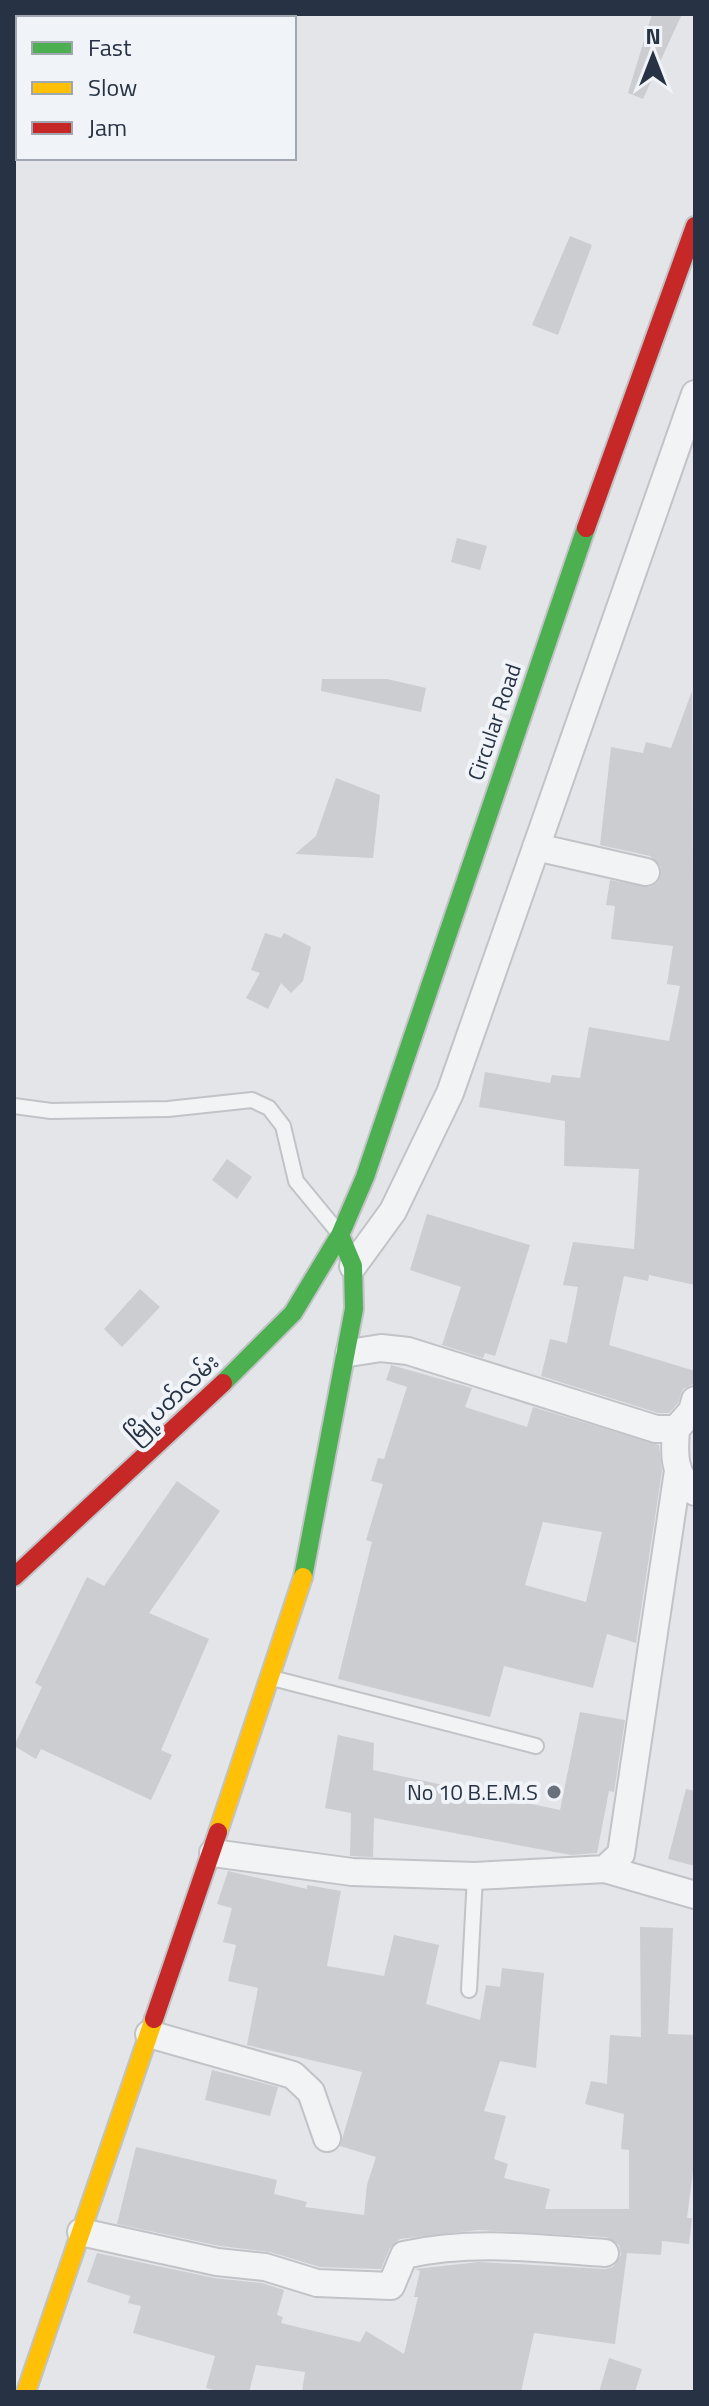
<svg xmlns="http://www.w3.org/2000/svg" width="709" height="2406" viewBox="0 0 709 2406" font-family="'Titillium Web','Noto Sans Myanmar',sans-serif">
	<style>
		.building { fill: #cbcdd1; fill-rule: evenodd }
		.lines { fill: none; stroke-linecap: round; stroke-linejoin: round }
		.lane-casing { stroke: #c1c3c6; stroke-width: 18 }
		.street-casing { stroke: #c1c3c6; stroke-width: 30 }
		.fast-casing { stroke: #c1c3c6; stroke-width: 22 }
		.slow-casing { stroke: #c1c3c6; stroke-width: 22 }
		.jam-casing { stroke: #c1c3c6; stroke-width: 22 }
		.lane { stroke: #f2f3f5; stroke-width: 14 }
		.street { stroke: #f2f3f5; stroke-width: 26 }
		.fast { stroke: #4caf50; stroke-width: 18 }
		.slow { stroke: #ffc107; stroke-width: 18 }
		.jam { stroke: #c62828; stroke-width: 18 }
		.poi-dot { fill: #69717d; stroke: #f0f4f8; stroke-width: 3 }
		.labels { text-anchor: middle; stroke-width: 8; stroke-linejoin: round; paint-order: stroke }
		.street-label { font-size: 22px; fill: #273344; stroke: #f0f4f8 }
		.poi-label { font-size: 22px; fill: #273344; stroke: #f0f4f8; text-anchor: end }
	</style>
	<rect width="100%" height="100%" fill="#e3e5e8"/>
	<!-- building -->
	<path class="building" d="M652,14H682L643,99L628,93Z
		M570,236L592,245L558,335L532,325Z
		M457,538L487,546L480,570L451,562Z
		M322,679H387L426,688L421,712L321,691Z
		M692,691L695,1285L649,1275L648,1281L624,1276L609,1345L695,1371L693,1384L683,1389L678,1403L669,1413H658L541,1376L550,1339L567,1343L578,1287L563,1285L573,1242L634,1249L639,1169L564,1166L565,1121L479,1107L485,1072L550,1083L552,1075L580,1078L589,1027L669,1041L680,986L667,984L673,946L611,939L615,906L606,905L610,880L650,887L658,882L661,867L650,856L600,845L611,747L643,753L646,742L671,748Z
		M336,778L380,795L373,858L295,854L316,836Z
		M265,933L281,938L284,933L311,947L303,981L291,993L281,983L268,1009L246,998L260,973L251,970Z
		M227,1159L252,1177L237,1199L212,1180Z
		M427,1214L530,1245L495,1356L485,1353L483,1358L442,1345L461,1287L410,1270Z
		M140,1289L160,1307L122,1347L104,1329Z
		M391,1365L472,1388L465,1407L527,1427L533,1407L659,1445L662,1471L636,1643L607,1634L593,1688L504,1666L490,1717L338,1679L372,1542L366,1540L383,1484L371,1481L378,1458L384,1459L407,1387L386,1380ZM543,1522L602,1532L586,1602L525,1585Z
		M177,1481L220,1511L149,1613L209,1639L161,1750L172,1755L151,1800L41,1749L36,1759L14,1746L42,1687L35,1683L87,1577L104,1586Z
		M580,1712L625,1720L614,1792L609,1791L597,1853L571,1855L374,1818L373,1857L350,1856L351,1813L325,1808L338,1735L374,1743L373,1770L560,1810Z
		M686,1789L695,1791V1866L668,1859Z
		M228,1871L307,1889V1885L341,1891L327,1966L384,1976L394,1935L439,1945L426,2004L480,2020L486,1985L500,1987L502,1968L544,1973L536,2068L500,2061L484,2111L506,2116L494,2159L508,2164L504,2178L550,2189L545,2209H629V2150L621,2149L624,2114L585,2104L591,2081L607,2084L610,2035L641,2037L640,1927L673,1928L668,2034L695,2035V2156L687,2218H692L689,2244L662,2241L661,2255L627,2253L615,2344L534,2333L521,2392H302L305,2372L256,2365L249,2392H222L206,2388L215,2356L133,2333L141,2306L128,2303L130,2296L87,2282L97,2253L214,2278L262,2283L284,2290L277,2315L283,2317L281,2323L360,2342L366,2331L404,2354L418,2297H414L420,2271L415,2269L479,2262L605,2269L613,2267L621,2255L619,2245L606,2237L478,2230L400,2239L390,2248L381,2269L320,2267L270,2252L220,2246L117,2224L136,2147L277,2180L274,2194L307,2202L305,2207L364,2215L367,2185L376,2157L340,2146L362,2072L247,2045L258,1988L228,1981L236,1945L223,1942L232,1908L217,1904Z
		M212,2070L278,2087L270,2116L205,2100Z
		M609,2358L642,2369L635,2392H599Z"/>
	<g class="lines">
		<defs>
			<path id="lane" d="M14,1106L51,1111L168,1109L252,1100L269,1108L283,1126L296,1181L338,1232
				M272,1678L536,1746
				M469,1990L475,1876"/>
			<path id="street" d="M536,847L646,872
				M353,1266L393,1211L450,1093L695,394
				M349,1353L381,1348L408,1351L656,1429H676L692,1411L695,1400
				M676,1429C674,1454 673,1476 695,1492
				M213,1853L352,1872L475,1876L605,1869L621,1854L678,1471
				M605,1869L695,1895
				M149,2034L293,2075L311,2092L327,2138
				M81,2232L217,2262L265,2267L317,2283L391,2286L404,2255C471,2240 536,2248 605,2253"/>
			<path id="fast" d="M223,1383L293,1313L340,1235L365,1177L586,528
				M303,1577L354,1309L353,1266L340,1235"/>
			<path id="slow" d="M218,1832L303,1577
				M26,2392L154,2019"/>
			<path id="jam" d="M586,528L695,226
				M14,1577L223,1383
				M154,2019L218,1832"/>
		</defs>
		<!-- lane casing -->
		<use href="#lane" class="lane-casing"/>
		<!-- street casing -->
		<use href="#street" class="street-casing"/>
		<!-- fast casing -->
		<use href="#fast" class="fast-casing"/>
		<!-- slow casing -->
		<use href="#slow" class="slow-casing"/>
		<!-- jam casing -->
		<use href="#jam" class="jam-casing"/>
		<!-- lane -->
		<use href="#lane" class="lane"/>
		<!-- street -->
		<use href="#street" class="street"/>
		<!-- fast -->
		<use href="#fast" class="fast"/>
		<!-- slow -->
		<use href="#slow" class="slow"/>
		<!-- jam -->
		<use href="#jam" class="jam"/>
	</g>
	<!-- markers -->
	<circle class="poi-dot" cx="554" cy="1792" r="8"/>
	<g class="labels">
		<!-- street labels -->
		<g class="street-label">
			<text transform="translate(494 722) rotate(-71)" y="8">Circular Road</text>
			<text transform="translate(172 1398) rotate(-43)" y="8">မြို့ပတ်လမ်း</text>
		</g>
		<!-- poi labels -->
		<g class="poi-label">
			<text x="538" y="1800">No 10 B.E.M.S</text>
		</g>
	</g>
	<!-- border -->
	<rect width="709" height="2406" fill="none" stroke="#273344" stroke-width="32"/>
	<!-- legend -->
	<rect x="16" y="16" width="280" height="144" fill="#f0f4f8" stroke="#a0a7b0" stroke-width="2"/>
	<rect x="32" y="42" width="40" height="12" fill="#4caf50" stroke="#a0a7b0" stroke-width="2"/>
	<text x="88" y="56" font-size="24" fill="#273344">Fast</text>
	<rect x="32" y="82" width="40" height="12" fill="#ffc107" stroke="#a0a7b0" stroke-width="2"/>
	<text x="88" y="96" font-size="24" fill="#273344">Slow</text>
	<rect x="32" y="122" width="40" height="12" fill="#c62828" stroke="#a0a7b0" stroke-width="2"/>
	<text x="88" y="136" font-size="24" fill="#273344">Jam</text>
	<!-- north arrow -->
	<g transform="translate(653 56)" stroke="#f0f4f8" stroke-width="6" paint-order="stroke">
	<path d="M0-6L14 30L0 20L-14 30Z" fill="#273344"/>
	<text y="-12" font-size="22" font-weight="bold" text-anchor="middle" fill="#273344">N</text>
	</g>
</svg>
